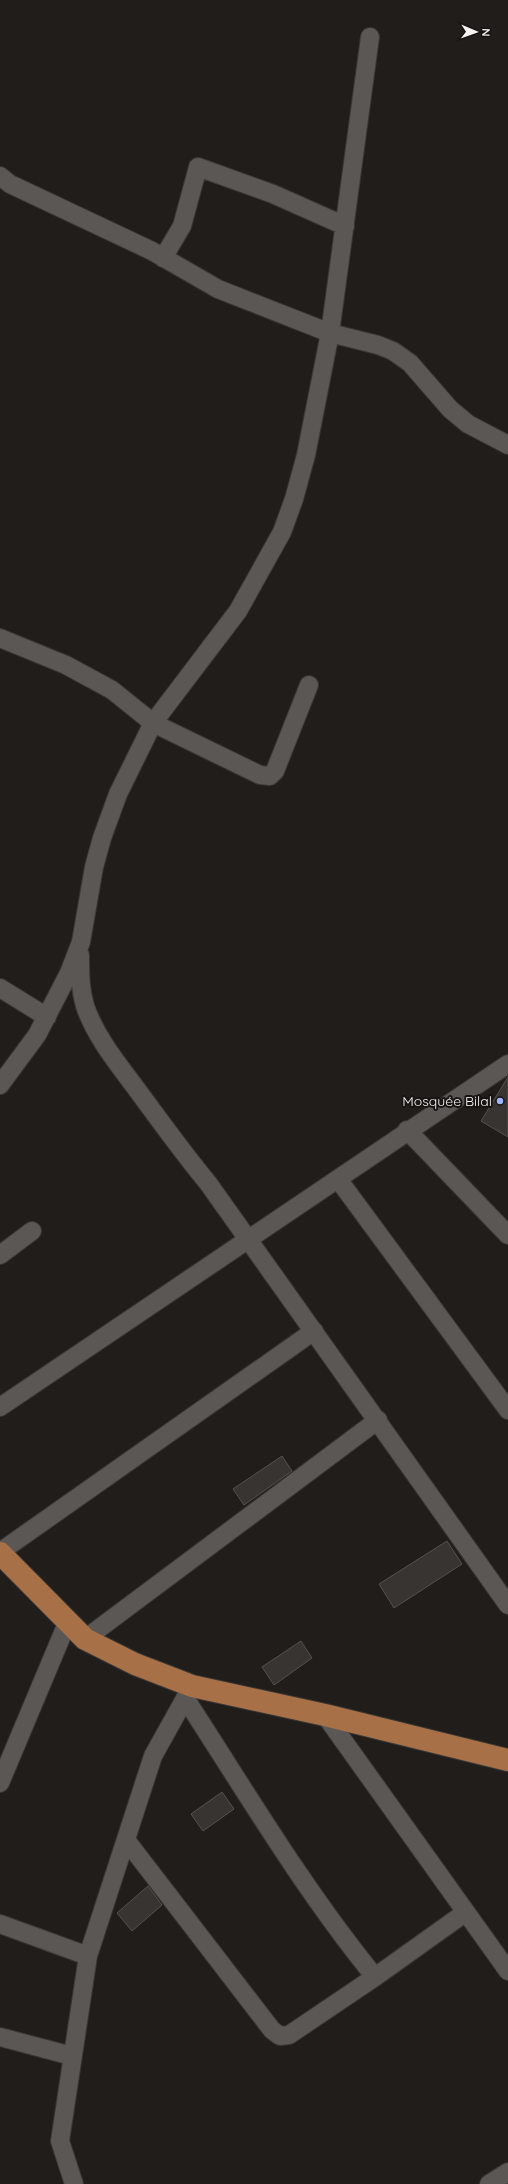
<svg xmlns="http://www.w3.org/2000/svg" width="508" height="2184" viewBox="0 0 508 2184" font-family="Quicksand,sans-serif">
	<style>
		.building { fill: #383432; stroke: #55514e }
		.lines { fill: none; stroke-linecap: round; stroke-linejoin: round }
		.minor-casing { stroke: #393735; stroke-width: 20 }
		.major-casing { stroke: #393735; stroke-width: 24 }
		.minor { stroke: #5b5754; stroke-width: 18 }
		.major { stroke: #a87046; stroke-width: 22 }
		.poi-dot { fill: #9eb3fd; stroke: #171412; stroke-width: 1.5 }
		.labels { text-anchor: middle; stroke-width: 4; stroke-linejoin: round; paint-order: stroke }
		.poi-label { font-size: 14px; fill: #f5f3f1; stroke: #171412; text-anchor: end }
	</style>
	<rect width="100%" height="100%" fill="#211d1b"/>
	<!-- building -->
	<path class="building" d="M508,1077V1137L481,1121Z
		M282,1456L292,1471L244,1505L233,1489Z
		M447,1541L462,1564L394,1608L379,1584Z
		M301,1641L312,1658L274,1685L262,1667Z
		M222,1792L234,1809L203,1831L191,1814Z
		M148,1886L162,1905L132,1931L117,1913Z"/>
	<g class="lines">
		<defs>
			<path id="minor" d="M0,176L10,184L152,251L218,289L330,333L378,345L393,351L410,363L450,409L468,424L508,445
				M163,258L182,226L198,167L273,194L345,226
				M0,638L66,665L112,690L153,723L260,775L270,776L275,771L309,685
				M80,955C80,973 80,989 85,1006C96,1038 119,1065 138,1091C161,1122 183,1153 208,1183L508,1605
				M0,988L47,1017
				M0,1085L37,1035L69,973L81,942L94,867L102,838L118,794L153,723L238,611L282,532L294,499L306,455L330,333L370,37
				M407,1130L508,1235
				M338,1179L508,1410
				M0,1255L32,1231
				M0,1407L508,1064
				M0,1552L314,1331
				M85,1639L378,1420
				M185,1698C246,1792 304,1890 375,1977L466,1912
				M325,1715L508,1971
				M0,1783L68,1621
				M126,1840L272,2030L280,2036L289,2035L375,1977
				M0,1924L88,1956
				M0,2037L72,2056
				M74,2184L60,2141L88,1956L153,1756L192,1686
				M489,2184L508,2172"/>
			<path id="major" d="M0,1553L85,1639L135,1664L192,1686L325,1715L508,1760"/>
		</defs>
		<!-- minor casing -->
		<use href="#minor" class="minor-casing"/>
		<!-- major casing -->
		<use href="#major" class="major-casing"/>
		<!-- minor -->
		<use href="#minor" class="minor"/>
		<!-- major -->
		<use href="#major" class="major"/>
	</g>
	<!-- markers -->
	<circle class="poi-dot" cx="500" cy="1101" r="4"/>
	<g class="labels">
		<!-- poi labels -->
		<g class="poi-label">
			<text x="492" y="1106">Mosquée Bilal</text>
		</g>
	</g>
	<!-- north arrow -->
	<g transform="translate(476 32) rotate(92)" stroke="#171412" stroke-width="3" paint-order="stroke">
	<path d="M0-3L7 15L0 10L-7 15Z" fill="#f5f3f1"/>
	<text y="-6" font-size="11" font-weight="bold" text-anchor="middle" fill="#f5f3f1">N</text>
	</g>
</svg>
